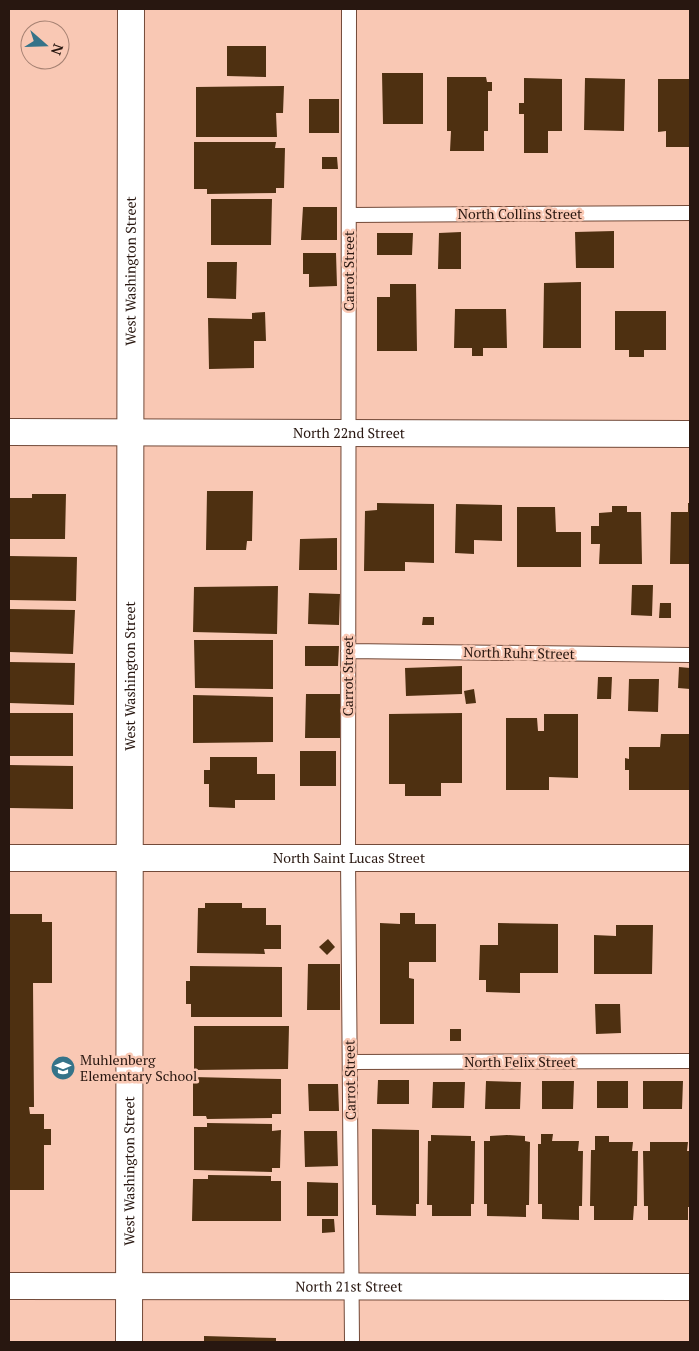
<svg xmlns="http://www.w3.org/2000/svg" width="699" height="1351" viewBox="0 0 699 1351" font-family="'PT Serif',serif">
	<style>
		.building { fill: #4e3011 }
		.lines { fill: none; stroke-linecap: round; stroke-linejoin: round }
		.lane-casing { stroke: #734a39; stroke-width: 16 }
		.street-casing { stroke: #734a39; stroke-width: 28 }
		.lane { stroke: #fff; stroke-width: 14 }
		.street { stroke: #fff; stroke-width: 26 }
		.labels { text-anchor: middle; stroke-width: 5; stroke-linejoin: round; paint-order: stroke }
		.street-label { font-size: 14px; fill: #281710; stroke: #f9c8b4 }
		.poi-label { font-size: 14px; fill: #281710; stroke: #f9c8b4; text-anchor: start }
	</style>
	<rect width="100%" height="100%" fill="#f9c8b4"/>
	<!-- building -->
	<path class="building" d="M227,46H266V77L227,76Z
		M382,73H423V124H383Z
		M447,77H486L487,82H492V91H488V131H484V151H450L451,131H447Z
		M524,78L562,79V131H548V153H524V114H519V103H524Z
		M585,78L625,79L624,131L584,130Z
		M658,79H690V147H666V131L658,132Z
		M284,86L283,113H276L277,137H196V87Z
		M309,99H339V133H309Z
		M194,142H276L275,148H285L284,188H276V193L207,194V189H194Z
		M322,157H337L338,169H322Z
		M211,199H272L271,245H211Z
		M303,207H337V240H301Z
		M614,231V268H576L575,232Z
		M461,232V269H438L439,233Z
		M377,233H413L412,255H377Z
		M303,253H336L337,286L309,287V274H303Z
		M207,262H237L236,299L207,298Z
		M581,282V348H543L544,283Z
		M390,284H416L417,351H377V297H390Z
		M455,309H506L507,348H483V356H472V348H454Z
		M615,311H666V350H644V357H629V350H615Z
		M265,312L266,341H254V368L209,369L208,318L252,319V313Z
		M207,491H253L252,541H247L246,550H206Z
		M32,494H66L65,539H9V498H32Z
		M377,503L434,504V563L405,562V571H364L365,511L377,510Z
		M688,503H690V564H670L671,512H688Z
		M456,504L502,505V541L474,540V554L455,553Z
		M612,506H627V512H641L642,564H599L600,544H591V526H599V513L612,512Z
		M517,507H555L556,532H581V567H517Z
		M337,538V570H299L300,539Z
		M9,556L77,557L76,601L9,600Z
		M632,585H653L652,616L631,615Z
		M278,586L277,634L193,632L194,587Z
		M309,593L340,594L339,625L308,624Z
		M660,603H671V618H659Z
		M9,609L75,610L73,654L9,652Z
		M423,617H434V625H422Z
		M194,640H273V689L195,688Z
		M305,646H339L338,666H305Z
		M9,662L75,663L74,705L9,703Z
		M462,666V694L406,696L405,668Z
		M679,667L690,668V689L678,688Z
		M598,677H612L611,699H597Z
		M629,679H659L658,712L628,711Z
		M474,689L476,703L466,704L464,691Z
		M306,694H340V738H305Z
		M193,695L273,697V742L193,743Z
		M9,713H73V756H9Z
		M462,713V783H441V796H405V784H389V714Z
		M544,714H578V778L549,777V790H506V718H537L538,731H544Z
		M661,734H690V790H629V770H625V758L629,759V747H660Z
		M300,751H336V786H300Z
		M210,757H257V774H275V800H235V808L209,807V784H204V770H210Z
		M9,765L73,766V809L9,808Z
		M205,903H242V908H266V925H281V949H264L265,954L197,953L198,908H205Z
		M400,913H415V924H436V962H409V978L414,979V1024H380V923L400,924Z
		M9,914H42V922H52V983H33L34,1107H29L30,1114H44V1129H51V1145H44V1190H9Z
		M498,923L558,924V973H520V993L486,992V980H479L480,945H498Z
		M616,925H653L652,974H594V935L616,936Z
		M328,939L335,947L327,955L319,947Z
		M308,964H340V1010H307Z
		M190,966L282,967V1017H191V1004H186V981H190Z
		M595,1004H620L621,1033L596,1034Z
		M194,1026H289L288,1069L194,1070Z
		M450,1029H461V1041H450Z
		M193,1077L281,1079V1114H272V1118L207,1119L206,1116H193Z
		M378,1080H409V1104H377Z
		M486,1081L521,1082L520,1109H485Z
		M542,1081H574L573,1109H542Z
		M597,1081H628V1108H597Z
		M643,1081H683L682,1109H643Z
		M433,1082H465L464,1108H432Z
		M308,1084H338L339,1111H309Z
		M207,1123L272,1124V1131L281,1130L280,1168H272V1172L194,1170V1127H207Z
		M372,1129L419,1130V1204H416V1216L376,1215V1205H372Z
		M304,1131H337L338,1166L305,1167Z
		M541,1134H553L552,1141H579L578,1151H583L582,1206H579V1220L542,1219V1204H538V1144H541Z
		M431,1135L471,1136V1141H475L474,1204H471V1216H432V1205H427L428,1141H431Z
		M507,1135L525,1136V1141L530,1142L529,1205H526V1217L487,1216V1204H484V1141H490V1136Z
		M595,1136H609V1142H633L632,1151H638L637,1206H634L633,1220H594V1206H590L591,1150H595Z
		M650,1142H688L687,1151H690V1207H688V1220H648V1206H644L643,1151H650Z
		M208,1175L271,1176V1181H281V1221H192L193,1179H208Z
		M307,1182L338,1183V1216H307Z
		M322,1219H334L335,1232L322,1233Z
		M204,1336L276,1338V1342H204Z"/>
	<g class="lines">
		<defs>
			<path id="lane" d="M349,9L348,858L352,1342
				M349,215L690,213
				M348,651L690,655
				M350,1062L690,1061"/>
			<g id="street">
				<path id="s1" d="M9,432L690,434"/>
				<path id="s2" d="M9,858H690"/>
				<path id="s3" d="M9,1286L690,1287"/>
				<path id="s4" d="M129,1342L131,9"/>
			</g>
		</defs>
		<!-- lane casing -->
		<use href="#lane" class="lane-casing"/>
		<!-- street casing -->
		<use href="#street" class="street-casing"/>
		<!-- lane -->
		<use href="#lane" class="lane"/>
		<!-- street -->
		<use href="#street" class="street"/>
	</g>
	<!-- icons -->
	<defs>
		<symbol id="school-disc" viewBox="-11 -11 22 22"><circle r="9.5" fill="#357389" stroke="#f9c8b4"/><path d="M0-5L7-2L0 1L-7-2ZM-4 1L0 2.5L4 1V4Q0 6-4 4Z" fill="#fff"/></symbol>
	</defs>
	<g fill-rule="evenodd">
		<use href="#school-disc" x="49" y="1054" width="28" height="28"/>
	</g>
	<g class="labels">
		<!-- street labels -->
		<g class="street-label">
			<text x="520" y="219">North Collins Street</text>
			<text dy="5" stroke="none"><textPath href="#s4" startOffset="1071">West Washington Street</textPath></text>
			<text transform="translate(349 271) rotate(-90)" y="5">Carrot Street</text>
			<text dy="5" stroke="none"><textPath href="#s1" startOffset="340">North 22nd Street</textPath></text>
			<text transform="translate(519 653) rotate(1)" y="5">North Ruhr Street</text>
			<text dy="5" stroke="none"><textPath href="#s4" startOffset="666">West Washington Street</textPath></text>
			<text transform="translate(348 676) rotate(-90)" y="5">Carrot Street</text>
			<text dy="5" stroke="none"><textPath href="#s2" startOffset="340">North Saint Lucas Street</textPath></text>
			<text x="520" y="1067">North Felix Street</text>
			<text transform="translate(350 1080) rotate(-91)" y="5">Carrot Street</text>
			<text dy="5" stroke="none"><textPath href="#s4" startOffset="171">West Washington Street</textPath></text>
			<text dy="5" stroke="none"><textPath href="#s3" startOffset="340">North 21st Street</textPath></text>
		</g>
		<!-- poi labels -->
		<g class="poi-label">
			<text x="80" y="1065">Muhlenberg<tspan x="80" dy="16">Elementary School</tspan></text>
		</g>
	</g>
	<!-- border -->
	<rect width="699" height="1351" fill="none" stroke="#281710" stroke-width="20"/>
	<!-- north arrow -->
	<g transform="translate(45 45) rotate(110)"><circle r="24" fill="#f9c8b4" stroke="#a58172"/>
	<path d="M0-4L9 19L0 12L-9 19Z" fill="#357389"/>
	<text y="-8" font-size="14" font-weight="bold" text-anchor="middle" fill="#281710">N</text>
	</g>
</svg>
